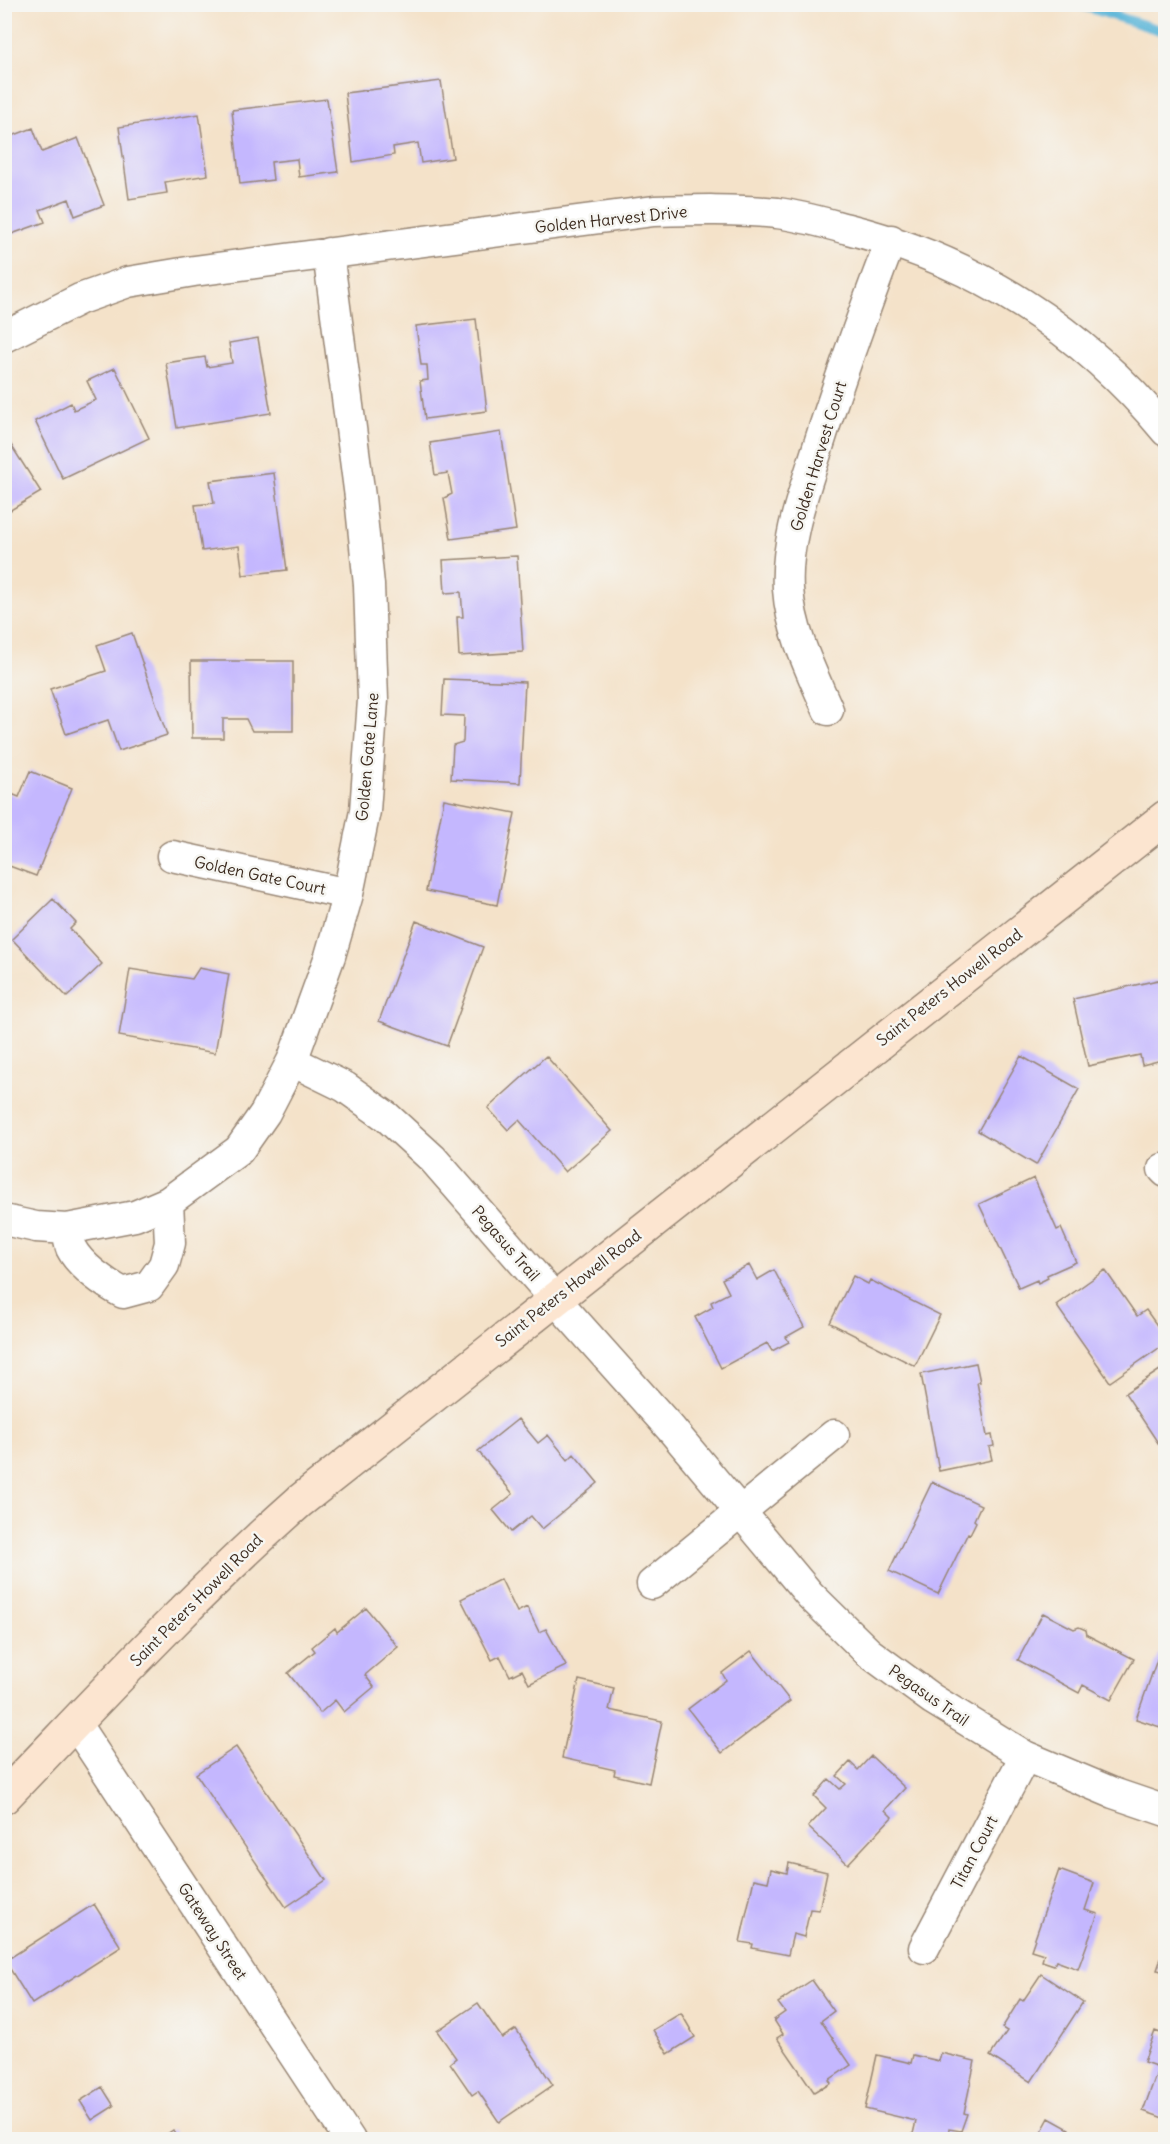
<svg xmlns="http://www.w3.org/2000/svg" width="1170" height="2144" viewBox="0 0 1170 2144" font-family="Delius,sans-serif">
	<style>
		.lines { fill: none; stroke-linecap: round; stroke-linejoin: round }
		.stream { stroke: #5ab5d8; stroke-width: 10 }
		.building { fill: #c4b7fe }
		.minor-casing { stroke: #988674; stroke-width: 33 }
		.secondary-casing { stroke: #988674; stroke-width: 36 }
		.minor { stroke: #fff; stroke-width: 30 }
		.secondary { stroke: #fce5d0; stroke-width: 33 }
		.labels { text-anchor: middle; stroke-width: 5; stroke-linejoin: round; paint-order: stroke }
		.street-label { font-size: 16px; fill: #3b2a1e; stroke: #f6f6f2 }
	</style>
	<rect width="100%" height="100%" fill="#f6f6f2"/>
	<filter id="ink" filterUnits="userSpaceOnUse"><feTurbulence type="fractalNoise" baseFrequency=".0167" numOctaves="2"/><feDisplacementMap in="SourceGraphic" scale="12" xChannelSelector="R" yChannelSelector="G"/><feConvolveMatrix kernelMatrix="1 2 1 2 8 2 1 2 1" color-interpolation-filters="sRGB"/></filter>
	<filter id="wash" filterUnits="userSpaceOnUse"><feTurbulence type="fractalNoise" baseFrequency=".008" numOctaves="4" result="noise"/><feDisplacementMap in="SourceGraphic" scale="24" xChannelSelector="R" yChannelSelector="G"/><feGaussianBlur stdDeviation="1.35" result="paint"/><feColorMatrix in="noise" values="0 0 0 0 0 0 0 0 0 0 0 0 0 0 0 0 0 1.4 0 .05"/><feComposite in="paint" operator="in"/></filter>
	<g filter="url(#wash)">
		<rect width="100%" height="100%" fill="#f4e2c9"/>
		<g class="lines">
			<!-- stream -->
			<path class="stream" d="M1077,4L1166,32"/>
		</g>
		<g id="blocks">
			<!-- building -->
			<path class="building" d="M441,81L453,158L421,163L418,143L393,147L394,155L353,162L345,93Z
				M327,99L338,172L299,177L297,159L271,162L273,180L240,184L232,110Z
				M199,114L208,175L165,182L167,193L129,199L119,127Z
				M33,128L42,152L78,138L104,205L75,216L69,199L40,210L45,222L6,236L4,232V157L8,156L4,149V139Z
				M476,319L487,411L425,419L420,381L428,380L427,365H421L416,326Z
				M258,338L271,413L177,428L166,363L205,357L207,367L232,363L229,343Z
				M115,368L149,438L63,479L35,421L71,403L74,410L96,400L87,381Z
				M501,432L516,530L451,539L444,498L452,494L448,473L435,475L430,443Z
				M4,434L41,492L4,514Z
				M274,473L287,570L243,575L239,546L202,551L195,505L214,503L210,481Z
				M517,556L523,652L459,656L457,617H463L461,592L445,593L443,560Z
				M132,633L167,735L119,751L108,720L66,734L50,689L106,671L97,645Z
				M191,661H293V731H252L246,719H223V738H192Z
				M444,679L525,682L520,783L451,779L453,745L463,742L464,716L442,715Z
				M30,771L72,788L36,876L4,864V791L19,797Z
				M444,799L515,813L497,905L426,891Z
				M53,899L76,923L70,929L102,964L67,997L12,939Z
				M416,921L483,947L447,1046L379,1021Z
				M199,968L229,974L215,1053L119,1036L130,969L192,979Z
				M1158,980L1166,1014V1059L1142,1065L1140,1055L1088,1066L1073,999Z
				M546,1056L612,1131L565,1172L519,1120L508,1130L488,1108Z
				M1021,1056L1079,1089L1036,1165L978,1131Z
				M1034,1178L1057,1230L1061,1228L1076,1262L1047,1275L1048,1278L1038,1283L1037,1280L1019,1288L979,1204Z
				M749,1265L757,1280L774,1270L804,1327L786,1337L789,1342L772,1351L767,1343L721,1368L695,1317L713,1307L711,1302L729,1293L722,1279Z
				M1105,1270L1137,1316L1146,1310L1166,1338V1343L1110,1382L1056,1305Z
				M853,1276L868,1284L870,1280L940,1315L915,1366L830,1323Z
				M976,1363L980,1382H977L987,1436L992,1435L994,1446L989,1447L992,1460L939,1471L921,1374Z
				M1166,1366V1455L1125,1393Z
				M518,1419L538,1443L548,1435L568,1460L574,1454L598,1483L542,1529L531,1516L511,1532L493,1510L513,1494L478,1451Z
				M932,1482L981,1505L974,1520L976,1522L970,1534L968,1533L938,1594L889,1571Z
				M501,1579L517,1612L527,1607L539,1632L546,1629L566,1666L529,1684L522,1670L510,1676L500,1656L492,1660L461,1599Z
				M366,1608L398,1647L365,1675L374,1687L344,1712L335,1700L320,1713L288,1673L315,1651L312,1647L335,1628L337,1632Z
				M1043,1613L1074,1629L1079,1627L1086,1630L1087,1635L1134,1659L1111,1700L1083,1685L1079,1693L1018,1660Z
				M751,1651L790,1701L722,1753L688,1709L726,1680L722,1673Z
				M1159,1654L1166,1657V1729L1136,1719Z
				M579,1680L614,1688L609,1710L662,1721L649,1783L614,1775L615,1770L562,1758Z
				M236,1747L326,1880L286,1907L196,1774Z
				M871,1756L905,1788L885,1810L892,1817L848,1864L808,1827L826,1808L814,1796L829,1779L840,1789L846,1784L837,1776L850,1762L858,1770Z
				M789,1863L827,1872L819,1910L810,1909L804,1937L793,1934L788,1955L752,1948L753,1944L740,1942L754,1879L768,1882L771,1869L787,1873Z
				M1059,1870L1094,1883L1085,1910L1098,1914L1078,1969L1056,1961L1054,1965L1042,1961L1044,1954L1031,1950Z
				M94,1904L121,1947L32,2004L5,1961Z
				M1165,1947H1166V1972L1157,1970Z
				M1041,1974L1083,2002L1031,2082L990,2056L1007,2031L1002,2028L1020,1999L1023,2001Z
				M812,1980L834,2011L821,2021L851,2065L829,2080L831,2083L823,2088L822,2087L814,2092L777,2038L783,2034L774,2020L785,2012L778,2003Z
				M478,2003L502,2038L516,2029L553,2085L499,2122L478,2091L472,2095L450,2063L456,2058L437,2031Z
				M681,2013L695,2037L668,2054L653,2030Z
				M1155,2031L1166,2035V2119L1143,2111L1159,2067L1144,2062Z
				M941,2053L975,2061L964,2113L967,2114L961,2131L949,2129L947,2140H937L913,2134L916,2121L865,2109L877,2055L911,2063L913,2055L939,2061Z
				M102,2087L114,2106L92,2120L80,2101Z
				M1049,2118L1069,2129L1064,2140H1037Z
				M173,2130L179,2139L183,2136L185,2140H158Z"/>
		</g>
	</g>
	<g filter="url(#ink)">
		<use href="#blocks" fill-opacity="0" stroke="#988674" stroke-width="1.5"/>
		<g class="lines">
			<defs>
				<path id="minor" d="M4,337L80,299L128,282L194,271L654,211C695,210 736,209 777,213C801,216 825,223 848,229C975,261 1083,330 1166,431
					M828,710C811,671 791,632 788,589C785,541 804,492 818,447C840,377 865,308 891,240
					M172,856L348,894
					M292,1061L345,1087L387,1117L433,1159L555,1299L672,1430L810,1595L868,1652L932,1699L1025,1756L1113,1793L1166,1811
					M1163,1169L1166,1172
					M4,1220L36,1227L67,1229L135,1216L168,1202L239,1150L265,1113L292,1061L330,956L348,894L365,811L373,700L369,585L360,497L328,253
					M67,1229C68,1235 69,1243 71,1248C80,1266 106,1284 123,1293L149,1286L164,1265L170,1243L168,1202
					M652,1584L834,1435
					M75,1723L350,2140
					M924,1948L1025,1756"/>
				<path id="secondary" d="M4,1797C101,1696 196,1593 300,1501L1166,817"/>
			</defs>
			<!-- minor casing -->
			<use href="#minor" class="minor-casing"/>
			<!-- secondary casing -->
			<use href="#secondary" class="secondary-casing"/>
			<!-- minor -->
			<use href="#minor" class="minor"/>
			<!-- secondary -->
			<use href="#secondary" class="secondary"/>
		</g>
	</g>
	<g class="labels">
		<!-- street labels -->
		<g class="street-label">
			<text transform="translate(611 219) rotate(-6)" y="6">Golden Harvest Drive</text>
			<text transform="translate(818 456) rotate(-73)" y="6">Golden Harvest Court</text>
			<text transform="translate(367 757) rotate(-85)" y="6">Golden Gate Lane</text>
			<text transform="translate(260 875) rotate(12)" y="6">Golden Gate Court</text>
			<text transform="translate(949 987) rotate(-38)" y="6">Saint Peters Howell Road</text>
			<text transform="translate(506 1243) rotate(49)" y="6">Pegasus Trail</text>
			<text transform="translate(568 1288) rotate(-38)" y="6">Saint Peters Howell Road</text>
			<text transform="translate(196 1600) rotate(-45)" y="6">Saint Peters Howell Road</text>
			<text transform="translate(929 1695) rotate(35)" y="6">Pegasus Trail</text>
			<text transform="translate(974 1852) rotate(-62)" y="6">Titan Court</text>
			<text transform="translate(213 1931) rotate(57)" y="6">Gateway Street</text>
		</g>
	</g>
	<!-- margin -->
	<rect width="1170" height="2144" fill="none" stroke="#f6f6f2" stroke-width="24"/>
</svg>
